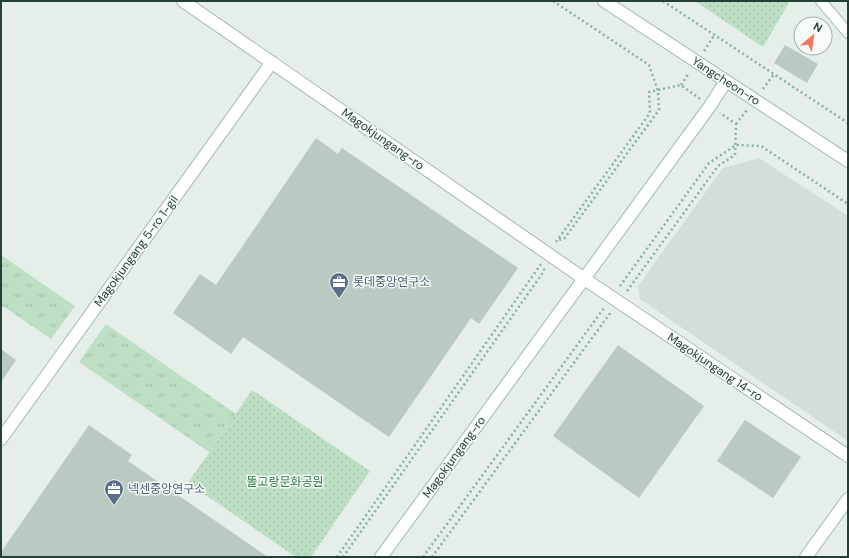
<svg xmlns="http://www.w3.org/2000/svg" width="849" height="558" viewBox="0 0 849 558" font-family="'DM Sans','Noto Sans KR',sans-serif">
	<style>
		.built { fill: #d3ded8 }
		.grass { fill: url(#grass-tufts) }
		.park { fill: url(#park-dots) }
		.building { fill: #bac9c2 }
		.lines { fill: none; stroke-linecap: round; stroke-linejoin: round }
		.service-casing { stroke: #a7b7b0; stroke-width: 12 }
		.minor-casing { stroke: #a7b7b0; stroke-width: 14 }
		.secondary-casing { stroke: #a2bbb1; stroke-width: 14 }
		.path { stroke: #84b3a1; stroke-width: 2.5; stroke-dasharray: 2 3; stroke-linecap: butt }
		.service { stroke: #fff; stroke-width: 10 }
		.minor { stroke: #fff; stroke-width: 12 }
		.secondary { stroke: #fff; stroke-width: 12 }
		.labels { text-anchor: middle; stroke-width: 3; stroke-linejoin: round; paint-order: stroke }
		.street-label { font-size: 12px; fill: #234137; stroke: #f6faf8 }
		.service-label { font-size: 12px; fill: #4e5e75; stroke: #f6faf8; text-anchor: start }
		.park-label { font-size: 12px; fill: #2b7a45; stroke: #f6faf8 }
	</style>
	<defs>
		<pattern id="grass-tufts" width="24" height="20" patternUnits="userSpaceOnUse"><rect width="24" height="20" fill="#bde0c4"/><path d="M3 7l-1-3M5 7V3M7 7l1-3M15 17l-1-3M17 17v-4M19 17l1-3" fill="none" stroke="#a2c1a9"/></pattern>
		<pattern id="park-dots" width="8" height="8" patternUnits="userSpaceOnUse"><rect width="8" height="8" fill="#bde0c4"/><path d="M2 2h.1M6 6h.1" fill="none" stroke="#a2c1a9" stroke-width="1.8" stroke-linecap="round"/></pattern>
	</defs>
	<rect width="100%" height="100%" fill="#e5eee9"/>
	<!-- built -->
	<path class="built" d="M759,158L848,216V441L640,299L638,286L723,168Z"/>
	<!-- grass -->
	<path class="grass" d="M1,255L75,306L51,339L1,305Z
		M106,324L236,414L209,452L79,362Z"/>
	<!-- park -->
	<path class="park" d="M695,1H790L763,47Z
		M252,390L370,471L311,557H296L188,483Z"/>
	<!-- building -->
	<path class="building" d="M785,45L818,64L807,83L774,63Z
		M316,138L338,154L342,148L518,268L479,324L471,318L389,437L243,337L231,354L173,313L200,274L216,285Z
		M618,345L704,406L639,498L553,436Z
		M1,349L16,360L1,382Z
		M745,420L801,457L773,498L717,461Z
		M89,425L132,455L128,461L268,557H1V552Z"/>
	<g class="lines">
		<defs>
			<path id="service" d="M821,1L848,33"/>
			<path id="minor" d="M183,1L583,278L848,456
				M1,439L272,62
				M806,557L848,499"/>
			<path id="secondary" d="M604,1L848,161
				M381,557L710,106L726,81"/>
		</defs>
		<!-- service casing -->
		<use href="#service" class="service-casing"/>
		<!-- minor casing -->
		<use href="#minor" class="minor-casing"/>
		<!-- secondary casing -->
		<use href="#secondary" class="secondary-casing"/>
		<!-- path -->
		<path class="path" d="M553,1L649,65L658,91L659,110L564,239L558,240
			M663,1L848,123
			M704,51L715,34
			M681,85L689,73
			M763,89L774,74
			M736,124L747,110
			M556,242L650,113L649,92L681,85L700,99
			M620,286L709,163L736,145L761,146L848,204
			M627,291L718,166L735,155L736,124L720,113
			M337,557L541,264
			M343,557L544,271V268
			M423,557L604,308
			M432,557L611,312"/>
		<!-- service -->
		<use href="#service" class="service"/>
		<!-- minor -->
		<use href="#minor" class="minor"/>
		<!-- secondary -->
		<use href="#secondary" class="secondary"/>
	</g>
	<!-- icons -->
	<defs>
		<symbol id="office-pin" viewBox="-11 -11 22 30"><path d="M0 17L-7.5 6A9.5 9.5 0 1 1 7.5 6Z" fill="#5c6f8a" stroke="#f6faf8"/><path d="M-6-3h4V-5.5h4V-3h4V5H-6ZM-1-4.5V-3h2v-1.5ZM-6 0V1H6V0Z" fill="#fff"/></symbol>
	</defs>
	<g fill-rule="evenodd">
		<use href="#office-pin" x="328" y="271" width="22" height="30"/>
		<use href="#office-pin" x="103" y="478" width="22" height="30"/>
	</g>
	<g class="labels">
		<!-- street labels -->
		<g class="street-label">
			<text transform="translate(726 81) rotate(33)" y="4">Yangcheon-ro</text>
			<text transform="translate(383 139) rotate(35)" y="4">Magokjungang-ro</text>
			<text transform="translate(136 251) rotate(-54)" y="4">Magokjungang 5-ro 1-gil</text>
			<text transform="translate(715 367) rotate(34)" y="4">Magokjungang 14-ro</text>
			<text transform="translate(454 457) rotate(-54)" y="4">Magokjungang-ro</text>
		</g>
		<!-- service labels -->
		<g class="service-label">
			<text x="353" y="286">롯데중앙연구소</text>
			<text x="128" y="493">넥센중앙연구소</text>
		</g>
		<!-- park labels -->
		<g class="park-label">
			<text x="285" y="486">똘고랑문화공원</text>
		</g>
	</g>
	<!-- border -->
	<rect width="849" height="558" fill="none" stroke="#234137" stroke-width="4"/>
	<!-- north arrow -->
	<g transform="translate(813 36) rotate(29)"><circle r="19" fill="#f6faf8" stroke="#a2b0ab"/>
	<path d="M0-3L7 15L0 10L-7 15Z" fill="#f6785b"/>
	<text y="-6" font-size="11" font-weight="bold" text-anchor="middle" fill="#234137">N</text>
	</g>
</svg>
